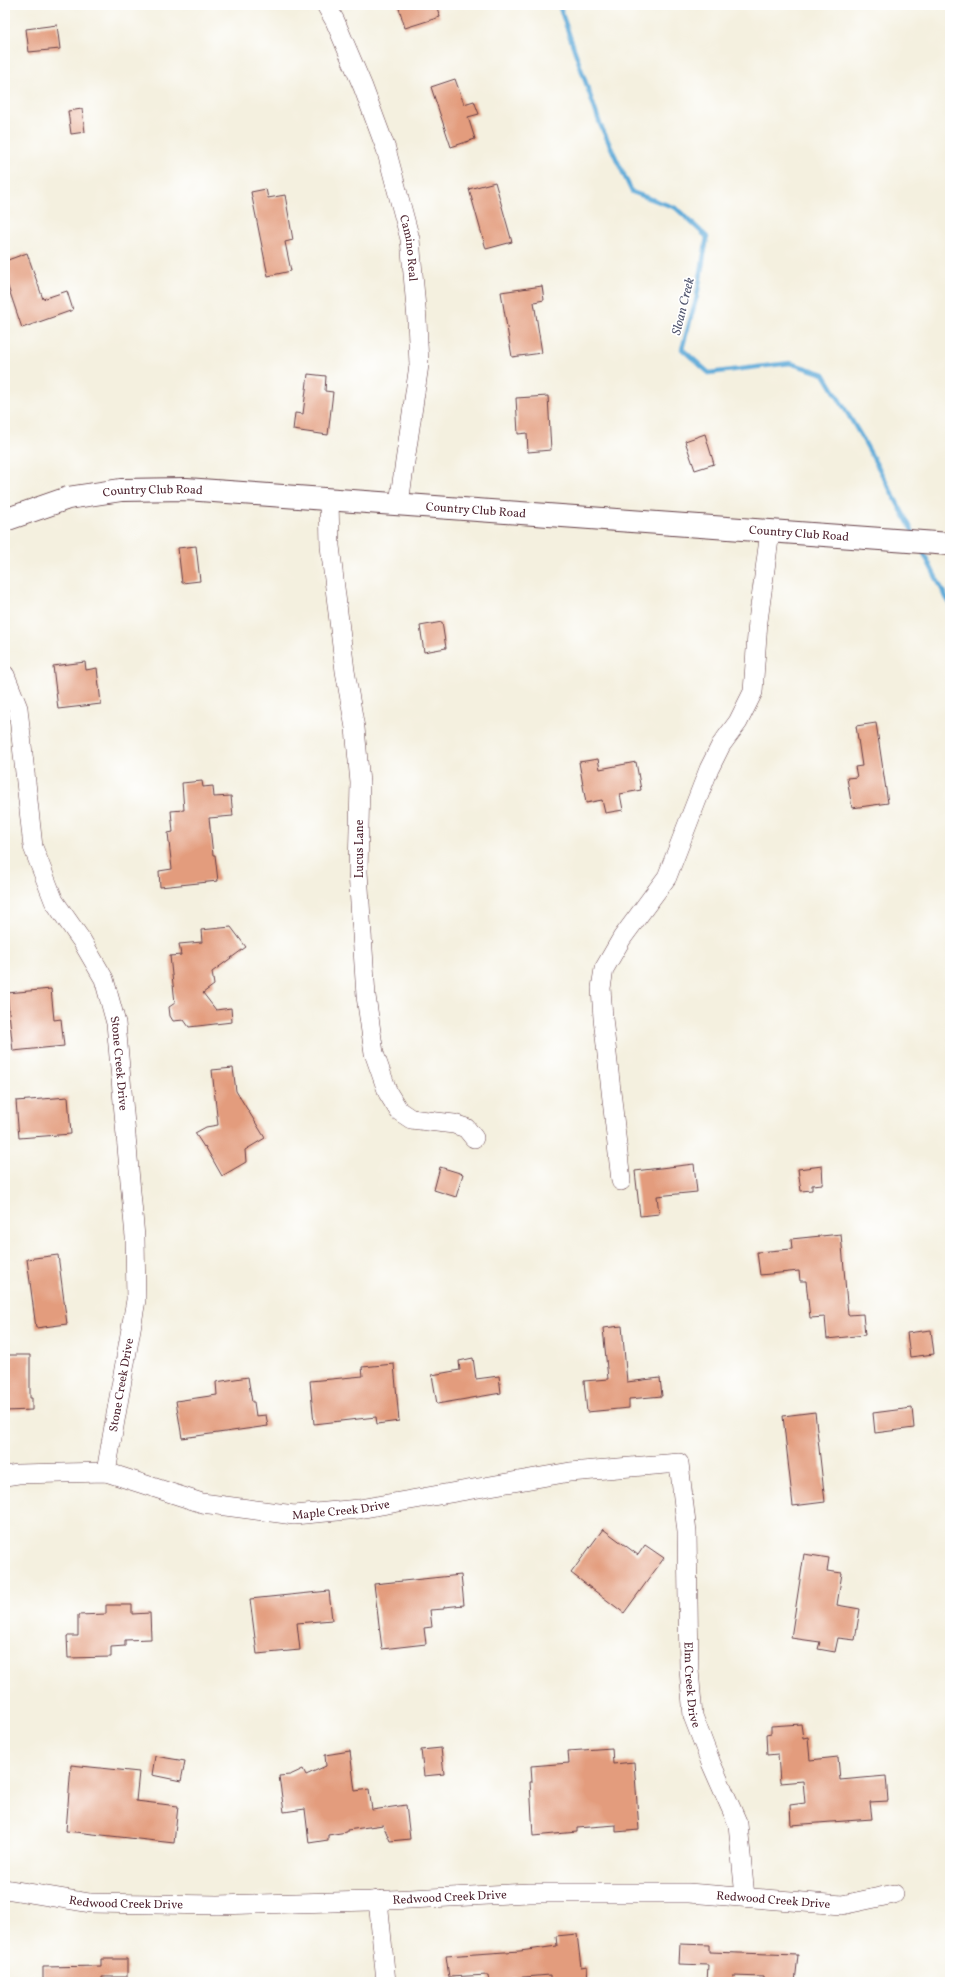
<svg xmlns="http://www.w3.org/2000/svg" width="955" height="1987" viewBox="0 0 955 1987" font-family="Vollkorn,serif">
	<style>
		.lines { fill: none; stroke-linecap: round; stroke-linejoin: round }
		.stream { stroke: #5faad8; stroke-width: 4.5 }
		.building { fill: #e39c7d }
		.minor-casing { stroke: #643e46; stroke-width: 20 }
		.major-casing { stroke: #643e46; stroke-width: 24 }
		.minor { stroke: #fff; stroke-width: 19 }
		.major { stroke: #fff; stroke-width: 22 }
		.labels { text-anchor: middle; stroke-width: 3.5; stroke-linejoin: round; paint-order: stroke }
		.street-label { font-size: 12px; fill: #4a1f2b; stroke: #fff }
		.water-label { font-size: 13px; font-style: italic; fill: #525770; stroke: #fff }
	</style>
	<rect width="100%" height="100%" fill="#fff"/>
	<filter id="ink" filterUnits="userSpaceOnUse"><feTurbulence type="fractalNoise" baseFrequency=".025" numOctaves="2"/><feDisplacementMap in="SourceGraphic" scale="8" xChannelSelector="R" yChannelSelector="G"/><feConvolveMatrix kernelMatrix="1 2 1 2 8 2 1 2 1" color-interpolation-filters="sRGB"/></filter>
	<filter id="wash" filterUnits="userSpaceOnUse"><feTurbulence type="fractalNoise" baseFrequency=".012" numOctaves="4" result="noise"/><feDisplacementMap in="SourceGraphic" scale="16" xChannelSelector="R" yChannelSelector="G"/><feGaussianBlur stdDeviation="0.9" result="paint"/><feColorMatrix in="noise" values="0 0 0 0 0 0 0 0 0 0 0 0 0 0 0 0 0 1.4 0 .05"/><feComposite in="paint" operator="in"/></filter>
	<g filter="url(#wash)">
		<rect width="100%" height="100%" fill="#f4f0df"/>
		<g class="lines">
			<!-- stream -->
			<path class="stream" d="M559,5L600,124L632,192L676,208L707,237L697,296L682,349L709,373L790,363L824,374L864,441L914,534
				M921,548L950,605"/>
		</g>
		<g id="blocks">
			<!-- building -->
			<path class="building" d="M398,5H436L440,17L405,28Z
				M57,25L60,49L29,52L26,29Z
				M455,79L464,104L474,101L479,114L468,117L475,139L451,147L431,87Z
				M82,109L85,132L71,134L68,111Z
				M495,182L512,242L486,249L469,189Z
				M266,189L268,198L285,195L293,240L285,242L291,271L268,276L251,192Z
				M27,253L43,299L67,291L73,310L22,328L5,278V261Z
				M542,286L544,300L534,302L542,353L512,357L501,292Z
				M308,374L326,376L325,391L333,392L328,435L293,430L295,413L303,414Z
				M548,396L551,450L528,452L527,433L518,434L516,398Z
				M705,434L714,464L695,470L685,441Z
				M196,546L200,581L182,583L178,548Z
				M442,622L446,648L424,652L420,626Z
				M85,662L86,670L97,668L101,704L58,709L53,666Z
				M876,723L888,803L852,808L847,778L857,777L855,767L862,766L856,726Z
				M598,759L600,769L636,762L641,790L620,794L623,810L605,813L602,800L586,803L579,762Z
				M202,781L203,787L213,786L214,797L231,796L233,816L209,818L213,855H215L218,881L160,887L159,871L172,869L168,833L173,832L171,811L184,810L182,783Z
				M231,927L246,947L212,972L214,985L203,993L216,1010L231,1008L232,1022L189,1027L184,1020L173,1021L170,1016L169,1007L175,1003L170,956L181,955L179,944L202,942L201,930Z
				M51,989L54,1020L61,1019L64,1046L13,1051L7,993Z
				M233,1068L236,1091L265,1138L245,1150L246,1162L222,1176L205,1146L204,1147L195,1133L206,1127L218,1125L212,1070Z
				M68,1097L71,1134L19,1138L16,1101Z
				M694,1164L697,1192L657,1196L659,1214L640,1216L635,1171Z
				M822,1166L823,1184L812,1185V1190L801,1191L798,1169Z
				M440,1167L463,1174L456,1197L434,1190Z
				M841,1234L848,1315L863,1314L865,1335L827,1339L825,1317L810,1318L806,1281H800L799,1271L760,1275L757,1252L792,1249L791,1239Z
				M58,1255L67,1324L36,1328L27,1259Z
				M622,1326L627,1382L660,1378L662,1396L629,1399V1408L587,1412L584,1381L608,1379L603,1328Z
				M931,1330L934,1354L910,1357L907,1333Z
				M5,1355H30V1398H32V1410L5,1411Z
				M473,1358L476,1379L499,1376L501,1393L437,1404L432,1375L460,1370L459,1361Z
				M394,1364L399,1421L377,1424L376,1417L314,1424L310,1381L363,1376L362,1367Z
				M248,1377L252,1402H254L256,1416L266,1415L268,1426L182,1438L176,1401L217,1395L216,1382Z
				M912,1408L914,1428L875,1433L873,1413Z
				M815,1412L825,1502L793,1506L783,1416Z
				M603,1529L638,1555L645,1545L664,1558L624,1613L571,1573Z
				M804,1554L829,1558L827,1571L842,1573L837,1605L860,1609L855,1640L838,1638L835,1652L818,1649L820,1642L791,1638Z
				M461,1575L464,1605L444,1607V1609L430,1610L432,1627L424,1628L426,1644L382,1649L374,1584Z
				M329,1591L332,1620L297,1623L300,1650L257,1654L250,1599Z
				M106,1605H132V1614L150,1613L151,1639L125,1640V1646L111,1647V1657L68,1658L67,1636H78V1615L106,1614Z
				M801,1724L803,1738L808,1737L810,1760L838,1757L840,1780L886,1776L888,1801L870,1802L872,1819L791,1825L790,1805L805,1803L803,1781L780,1783L778,1754L767,1755L766,1734L771,1733V1726Z
				M441,1748L444,1774L424,1776L421,1750Z
				M612,1748L613,1764L634,1762L639,1830L616,1832V1825L577,1828V1832L533,1836L530,1782H532L531,1766L569,1763L568,1751Z
				M350,1751L355,1791L369,1789L372,1810L406,1805L410,1839L390,1841L383,1825L347,1830V1832L328,1835V1840L309,1843L305,1809L284,1812L279,1776L290,1775L303,1769L306,1775L326,1766L325,1755Z
				M155,1756L185,1761L181,1781L152,1775Z
				M71,1765L139,1772L136,1801L178,1806L174,1843L66,1831Z
				M577,1934L581,1967L587,1966L588,1982H550V1975L512,1978V1982H489L488,1975L449,1977L446,1956L520,1951L557,1946L556,1936Z
				M680,1944L709,1945V1952L798,1955L795,1982H763V1977L733,1976L732,1982H707L708,1965L679,1964Z
				M101,1959H127V1977H102V1982H43V1967L101,1966Z"/>
		</g>
	</g>
	<g filter="url(#ink)">
		<use href="#blocks" fill-opacity="0" stroke="#643e46" stroke-width="1"/>
		<g class="lines">
			<defs>
				<g id="minor">
					<path id="s1" d="M326,5L335,21L363,87L386,149L410,239L417,320L419,365L399,503"/>
					<path d="M329,499L330,546L345,671L355,728L360,783L358,872L366,996L374,1053L388,1093L399,1111L411,1119L454,1124L466,1128L474,1138"/>
					<path id="s2" d="M5,675L18,708L33,847L54,901L82,941L104,979L116,1023L135,1237L136,1300L106,1472"/>
					<path d="M621,1181L603,1018L601,988L604,969L622,938L667,877L709,769L721,745L738,722L753,692L758,621L770,532"/>
					<path id="s3" d="M5,1476L18,1474L106,1472L202,1503L294,1515L359,1509L570,1472L679,1463L687,1532L689,1670L693,1716L711,1763L738,1824L745,1897"/>
					<path id="s4" d="M5,1889L90,1903L218,1905L370,1901L529,1893H688L842,1905L894,1894"/>
					<path d="M378,1900L386,1982"/>
				</g>
				<g id="major">
					<path id="s5" d="M5,520L68,498L121,490L186,489L950,544"/>
				</g>
			</defs>
			<!-- minor casing -->
			<use href="#minor" class="minor-casing"/>
			<!-- major casing -->
			<use href="#major" class="major-casing"/>
			<!-- minor -->
			<use href="#minor" class="minor"/>
			<!-- major -->
			<use href="#major" class="major"/>
		</g>
	</g>
	<g class="labels">
		<!-- street labels -->
		<g class="street-label">
			<text dy="4" stroke="none"><textPath href="#s1" startOffset="258">Camino Real</textPath></text>
			<text dy="4" stroke="none"><textPath href="#s5" startOffset="152">Country Club Road</textPath></text>
			<text dy="4" stroke="none"><textPath href="#s5" startOffset="476">Country Club Road</textPath></text>
			<text dy="4" stroke="none"><textPath href="#s5" startOffset="800">Country Club Road</textPath></text>
			<text transform="translate(359 849) rotate(-90)" y="4">Lucus Lane</text>
			<text dy="4" stroke="none"><textPath href="#s2" startOffset="412">Stone Creek Drive</textPath></text>
			<text transform="translate(121 1385) rotate(-80)" y="4">Stone Creek Drive</text>
			<text dy="4" stroke="none"><textPath href="#s3" startOffset="342">Maple Creek Drive</textPath></text>
			<text dy="4" stroke="none"><textPath href="#s3" startOffset="906">Elm Creek Drive</textPath></text>
			<text dy="4" stroke="none"><textPath href="#s4" startOffset="446">Redwood Creek Drive</textPath></text>
			<text dy="4" stroke="none"><textPath href="#s4" startOffset="770">Redwood Creek Drive</textPath></text>
			<text dy="4" stroke="none"><textPath href="#s4" startOffset="122">Redwood Creek Drive</textPath></text>
		</g>
		<!-- water labels -->
		<g class="water-label">
			<text transform="translate(682 306) rotate(-76)" y="5">Sloan Creek</text>
		</g>
	</g>
	<!-- margin -->
	<rect width="955" height="1987" fill="none" stroke="#fff" stroke-width="20"/>
</svg>
